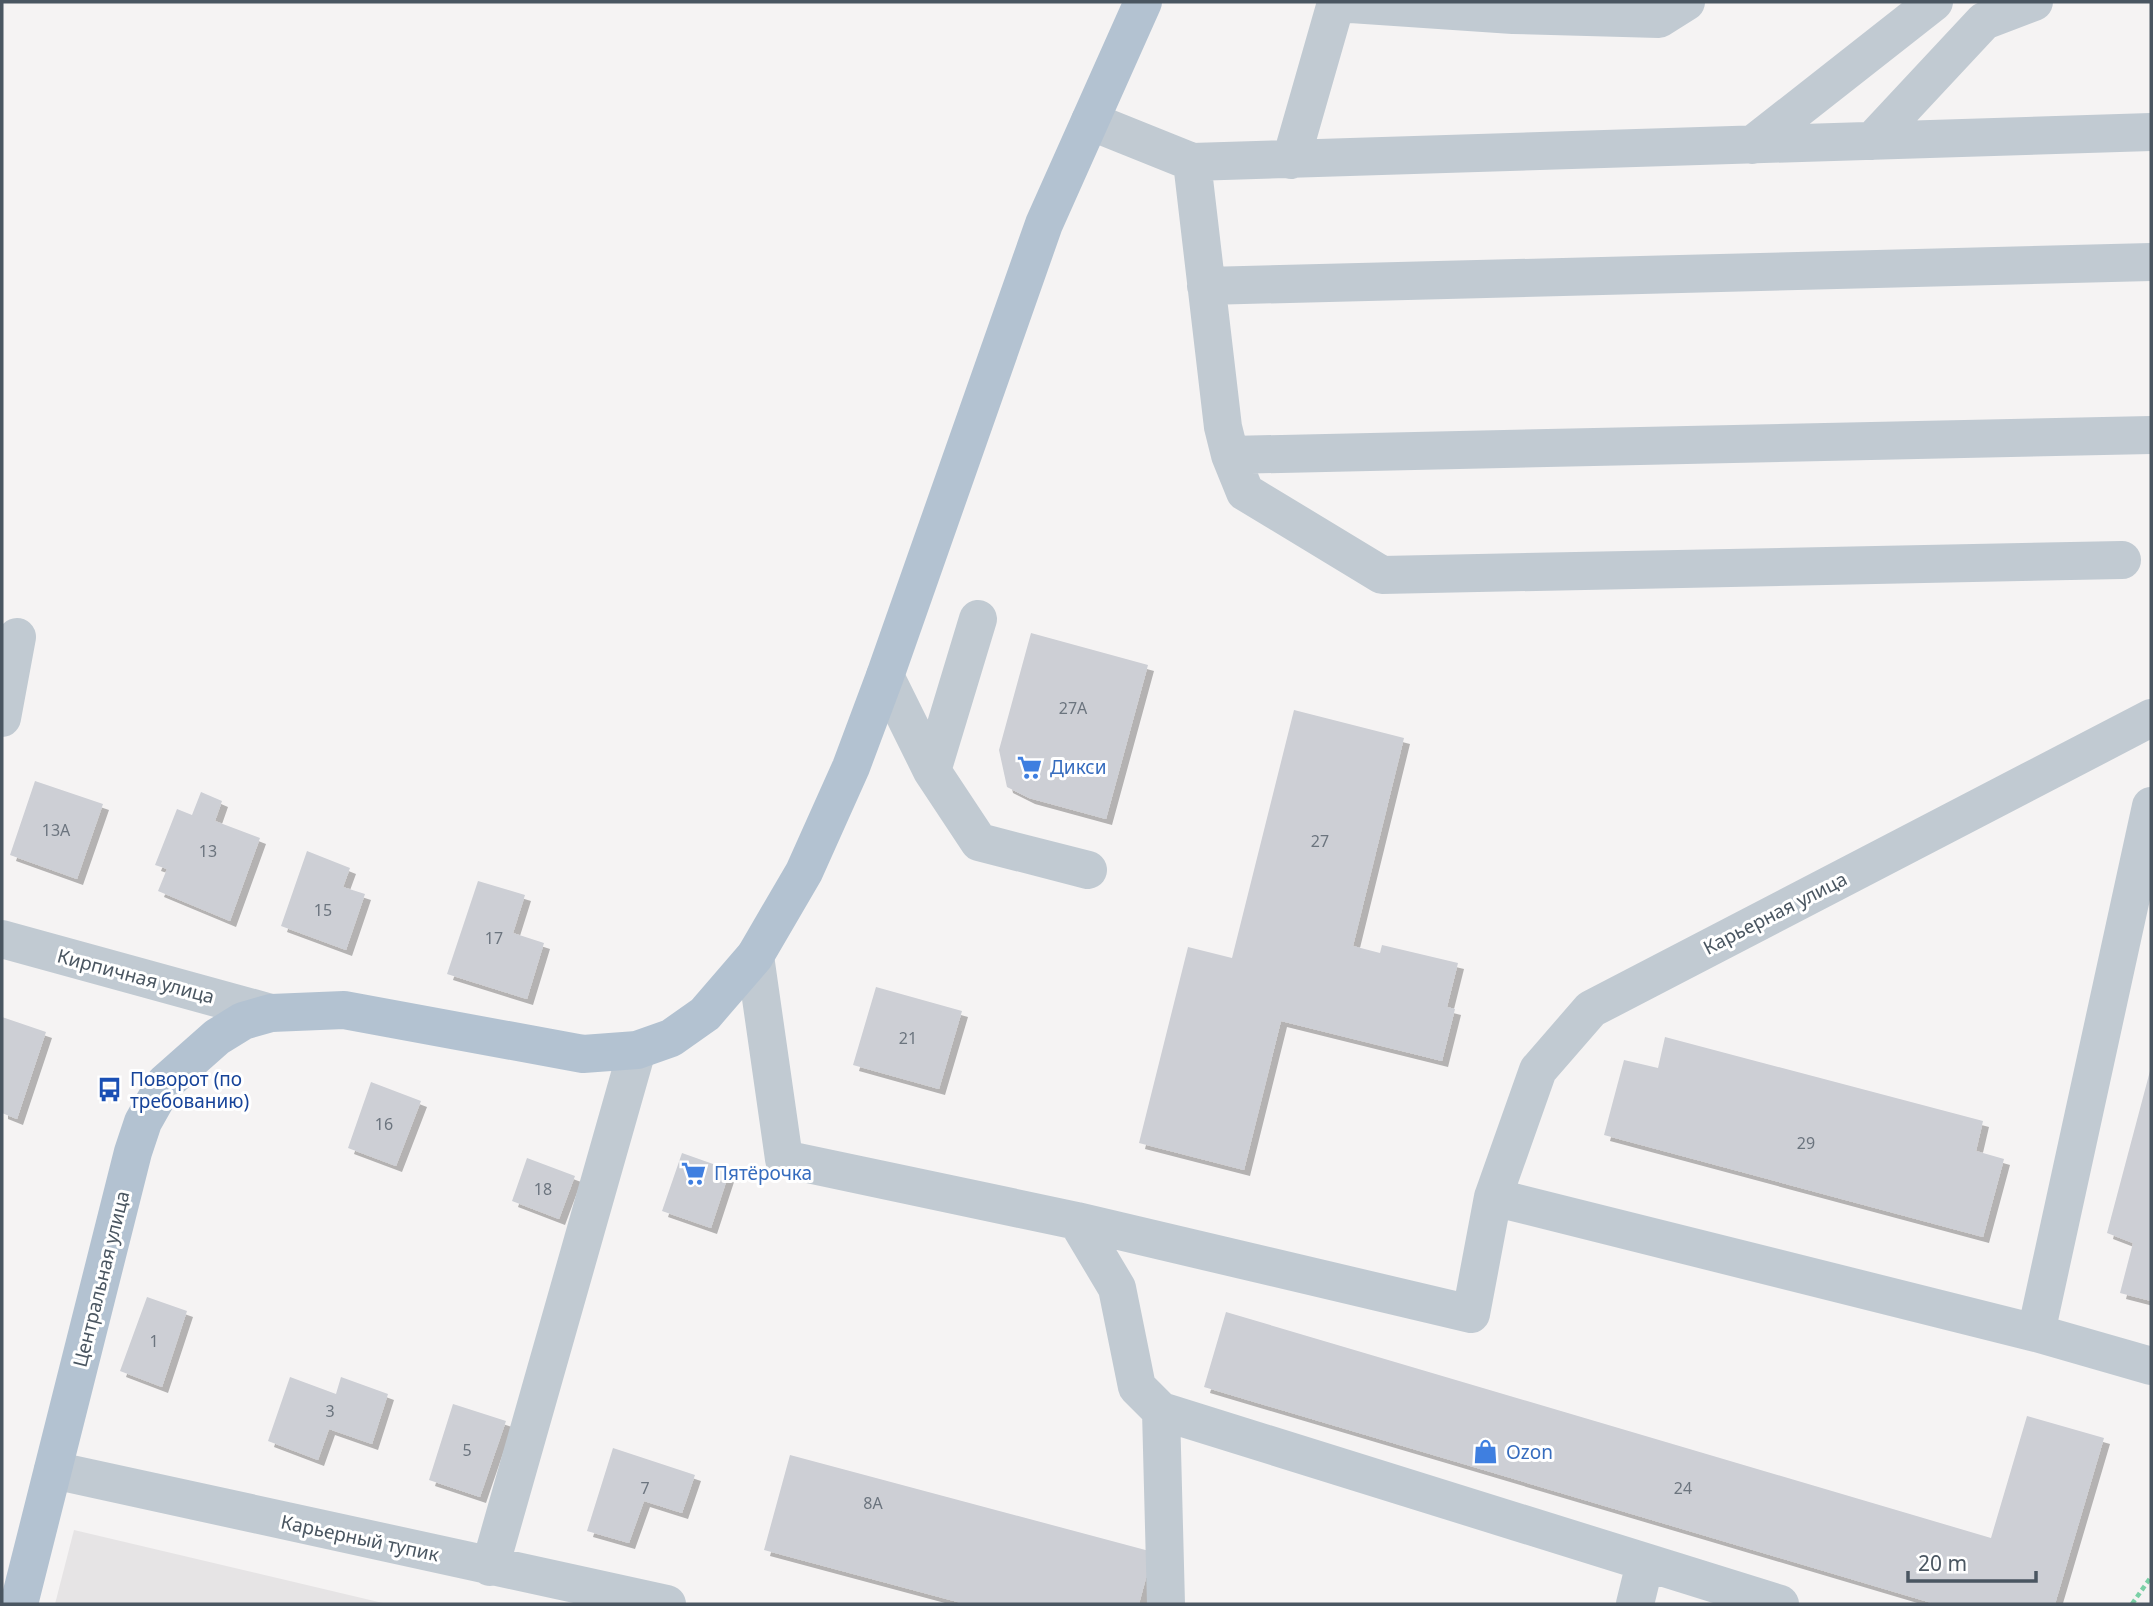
<svg xmlns="http://www.w3.org/2000/svg" width="2153" height="1606" viewBox="0 0 2153 1606" font-family="'Noto Sans',sans-serif">
	<style>
		.education { fill: #e6e4e5 }
		.building { fill: #cdcfd5; filter: url(#shadow) }
		.lines { fill: none; stroke-linecap: round; stroke-linejoin: round }
		.path { stroke: #7ad0a6; stroke-width: 4.5; stroke-dasharray: 5 3.5; stroke-linecap: butt }
		.minor { stroke: #c1cad2; stroke-width: 38 }
		.major { stroke: #b3c2d1; stroke-width: 38 }
		.labels { text-anchor: middle; stroke-width: 6; stroke-linejoin: round; paint-order: stroke }
		.number-label { font-size: 16px; fill: #6b747e }
		.shop-label { font-size: 19px; fill: #366cbe; stroke: #fff; text-anchor: start }
		.street-label { font-size: 19px; fill: #4a5661; stroke: #fff }
		.transit-label { font-size: 19px; fill: #164399; stroke: #fff; text-anchor: start }
	</style>
	<defs>
		<filter id="shadow"><feDropShadow dx="6" dy="6" stdDeviation="0" flood-color="#0004"/></filter>
	</defs>
	<rect width="100%" height="100%" fill="#f5f3f3"/>
	<!-- education -->
	<path class="education" d="M74,1530L387,1604H55Z"/>
	<!-- building -->
	<path class="building" d="M1031,633L1148,665L1106,819L1029,798L1007,787L999,750Z
		M1294,710L1404,738L1353,946L1380,953L1382,945L1458,963L1447,1007L1455,1009L1442,1061L1281,1021L1244,1170L1139,1143L1188,947L1232,958Z
		M35,781L103,804L77,879L10,855Z
		M201,792L222,801L215,821L260,838L230,921L158,891L167,869L155,865L177,809L192,815Z
		M307,851L350,868L343,887L365,894L346,950L281,926Z
		M478,881L525,895L513,933L544,943L527,999L447,974Z
		M876,987L962,1011L939,1089L853,1065Z
		M2,1017L46,1032L17,1119L2,1113Z
		M1665,1037L1983,1121L1976,1151L2004,1159L1983,1237L1604,1135L1624,1060L1658,1068Z
		M2150,1071H2151V1301L2120,1293L2133,1243L2107,1233Z
		M371,1082L421,1101L396,1166L348,1148Z
		M682,1153L730,1170L711,1228L662,1211Z
		M527,1158L575,1176L559,1219L512,1201Z
		M147,1297L187,1311L162,1387L120,1371Z
		M1226,1312L1991,1538L2027,1416L2104,1438L2055,1604H1935L1204,1387Z
		M290,1377L336,1394L341,1377L388,1394L372,1444L329,1429L318,1460L268,1441Z
		M453,1404L506,1421L480,1497L429,1480Z
		M613,1448L695,1475L682,1513L644,1501L629,1543L587,1531Z
		M790,1455L1153,1552L1139,1604H965L764,1550Z"/>
	<g class="lines">
		<!-- path -->
		<path class="path" d="M2132,1604L2151,1577"/>
		<!-- minor -->
		<path class="minor" d="M1090,121L1192,162L2151,132
			M1872,141L1984,21L2034,2
			M1752,145L1934,2
			M1291,160L1336,3L1513,15L1659,19L1686,2
			M1192,162L1223,427L1230,455L2151,435
			M1206,286L2151,262
			M1230,455L1245,492L1382,575L2122,560
			M885,676L932,771L979,842L1088,870
			M2,718L17,637
			M932,771L978,619
			M2,939L271,1013
			M755,956L784,1159L1077,1221L1117,1288L1137,1387L1161,1411L1780,1604
			M1493,1197L1538,1070L1591,1009L2151,718
			M1077,1221L1471,1314L1493,1197L2036,1333L2151,806
			M2036,1333L2151,1366
			M1161,1411L1166,1604
			M53,1470L667,1604
			M490,1567L637,1050
			M1635,1604L1645,1563"/>
		<!-- major -->
		<path class="major" d="M19,1604L133,1152L143,1122L165,1083L217,1037L243,1021L271,1013L344,1010L583,1054L637,1050L671,1038L705,1014L755,956L804,872L851,767L885,676L1044,224L1143,2"/>
	</g>
	<!-- icons -->
	<defs>
		<symbol id="supermarket-bare" viewBox="-9 -9 18 18"><path d="M-6-5.5h2.5l.6 2H6L4.5 2H-2.5L-4.4-4H-6ZM-1.5 3.2a1.3 1.3 0 1 0 .1 0ZM3 3.2a1.3 1.3 0 1 0 .1 0Z" fill="#3f7fe0" stroke="#fff" stroke-width="2.5" paint-order="stroke"/></symbol>
		<symbol id="bus-bare" viewBox="-9 -9 18 18"><path d="M-5-6H5V4H4V6H2V4H-2V6H-4V4H-5ZM-3.5-4V0h7V-4ZM-3.5 1.2v1.5H-2V1.2ZM2 1.2v1.5H3.5V1.2Z" fill="#1a4fb4" stroke="#fff" stroke-width="2.5" paint-order="stroke"/></symbol>
		<symbol id="shop-bare" viewBox="-9 -9 18 18"><path d="M-5-2.5h2.3a2.7 3.5 0 0 1 5.4 0H5L5.5 6h-11ZM-1.5-2.5h3a1.5 2.3 0 0 0-3 0Z" fill="#3f7fe0" stroke="#fff" stroke-width="2.5" paint-order="stroke"/></symbol>
	</defs>
	<g fill-rule="evenodd">
		<use href="#supermarket-bare" x="1012" y="750" width="35" height="35"/>
		<use href="#bus-bare" x="92" y="1072" width="35" height="35"/>
		<use href="#supermarket-bare" x="676" y="1156" width="35" height="35"/>
		<use href="#shop-bare" x="1468" y="1434" width="35" height="35"/>
	</g>
	<g class="labels">
		<!-- number labels -->
		<g class="number-label">
			<text x="1073" y="714">27А</text>
			<text x="56" y="836">13А</text>
			<text x="1320" y="847">27</text>
			<text x="208" y="857">13</text>
			<text x="323" y="916">15</text>
			<text x="494" y="944">17</text>
			<text x="908" y="1044">21</text>
			<text x="384" y="1130">16</text>
			<text x="1806" y="1149">29</text>
			<text x="543" y="1195">18</text>
			<text x="154" y="1347">1</text>
			<text x="330" y="1417">3</text>
			<text x="467" y="1456">5</text>
			<text x="645" y="1494">7</text>
			<text x="1683" y="1494">24</text>
			<text x="873" y="1509">8А</text>
		</g>
		<!-- shop labels -->
		<g class="shop-label">
			<text x="1050" y="774">Дикси</text>
			<text x="714" y="1180">Пятёрочка</text>
			<text x="1506" y="1459">Ozon</text>
		</g>
		<!-- street labels -->
		<g class="street-label">
			<text transform="translate(1775 913) rotate(-27)" y="7">Карьерная улица</text>
			<text transform="translate(136 976) rotate(15)" y="7">Кирпичная улица</text>
			<text transform="translate(101 1279) rotate(-76)" y="7">Центральная улица</text>
			<text transform="translate(360 1538) rotate(12)" y="7">Карьерный тупик</text>
		</g>
		<!-- transit labels -->
		<g class="transit-label">
			<text x="130" y="1086">Поворот (по<tspan x="130" dy="22">требованию)</tspan></text>
		</g>
	</g>
	<!-- border -->
	<rect width="2153" height="1606" fill="none" stroke="#4a5661" stroke-width="7"/>
	<!-- scale -->
	<path d="M1908 1571v10h128v-10" fill="none" stroke="#4a5661" stroke-width="3.5"/>
	<text x="1918" y="1571" font-size="21" fill="#4a5661" stroke="#ffffff" stroke-width="5" paint-order="stroke">20 m</text>
</svg>
